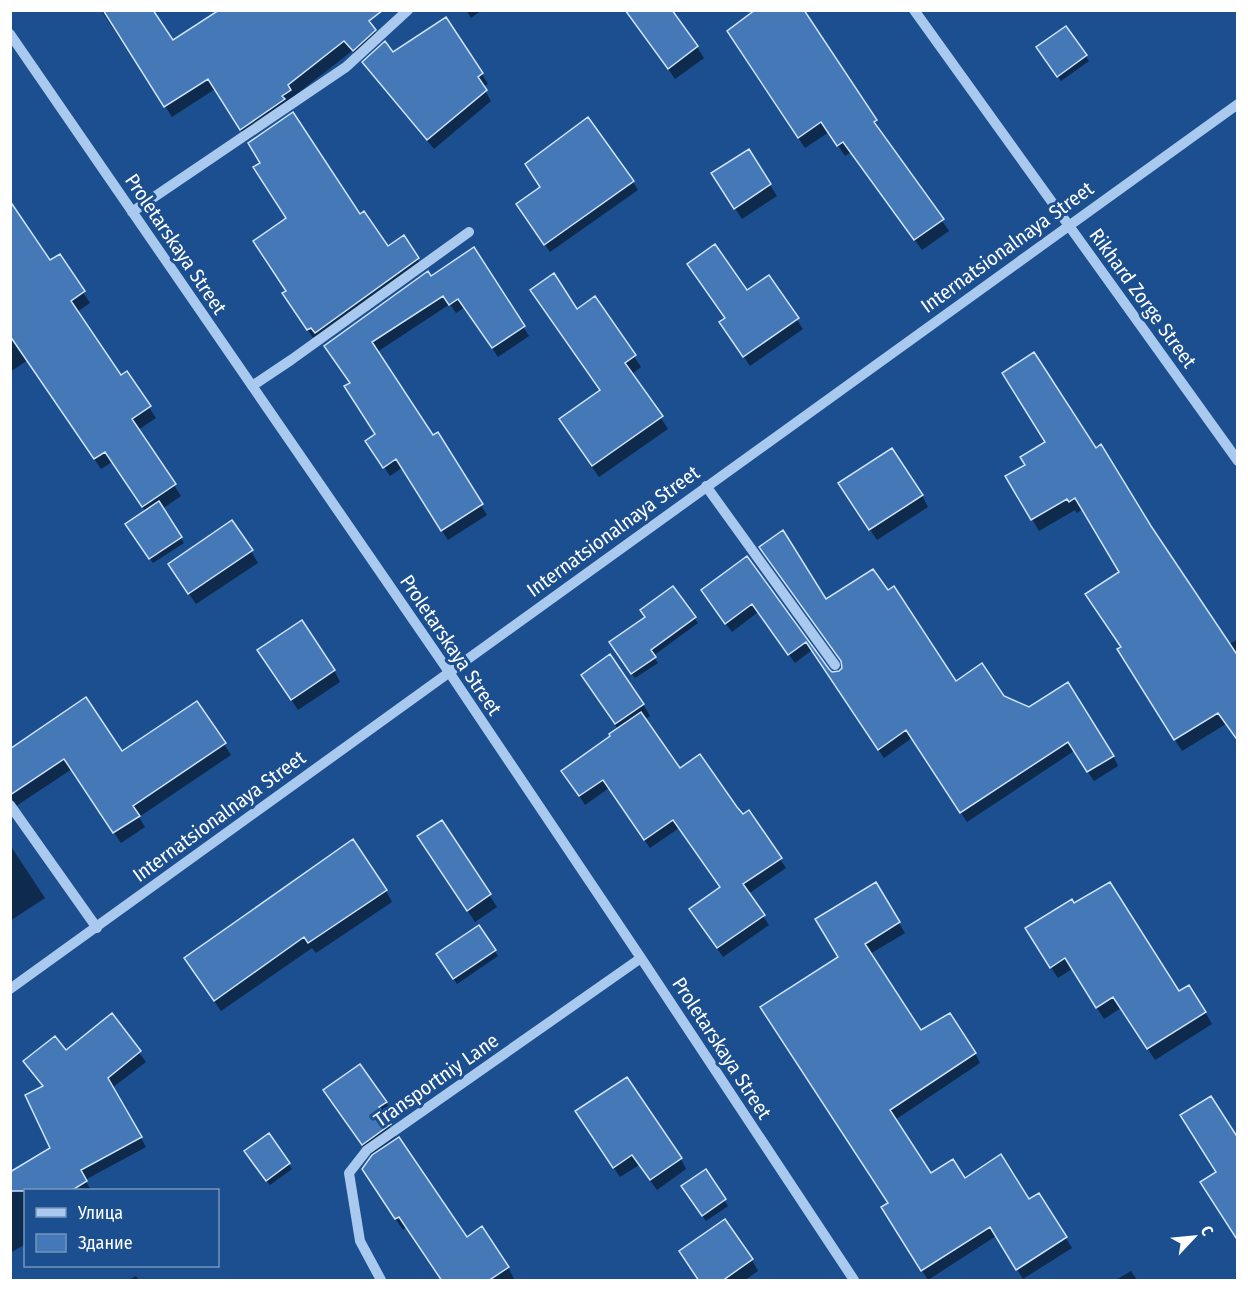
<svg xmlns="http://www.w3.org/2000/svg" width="1248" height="1291" viewBox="0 0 1248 1291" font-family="'Fira Sans Condensed',sans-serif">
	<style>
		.shadow { fill: #0007 }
		.building { fill: #4478b7; stroke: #cfe3fa; stroke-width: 1.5 }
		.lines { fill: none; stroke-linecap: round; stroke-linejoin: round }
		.minor { stroke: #a9c9ee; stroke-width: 10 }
		.labels { text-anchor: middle; stroke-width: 6; stroke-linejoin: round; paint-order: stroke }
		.street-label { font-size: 20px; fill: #fff; stroke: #1b4f8f }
	</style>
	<rect width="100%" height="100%" fill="#1b4f8f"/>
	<!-- shadow -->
	<path class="shadow" d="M101,10H152L173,42L374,30L381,41L360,60L352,51L293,97L247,140L215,89L172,117L126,44L124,45Z
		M466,10H482L471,18Z
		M633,18L697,47L704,58L675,79Z
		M735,42L875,121L882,132L880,133L949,231L922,250L851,152L845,156L829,132L805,148Z
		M1041,52L1086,56L1089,61L1061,81Z
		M393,54L482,74L488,84L483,87L491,101L434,149L370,72L364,62Z
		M748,151L777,196L742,219L720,185Z
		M633,182L638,190L550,252L523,213Z
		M360,216L388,248L404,237L423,268L313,338L289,303Z
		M59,256L90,303L77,312L120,377L126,373L156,418L138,430L181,496L162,509L184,543L153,563L130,530L146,512L112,462L101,469L28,360L10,372V290Z
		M768,277L803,329L750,366L721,323L726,319L747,292Z
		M430,278L523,327L529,336L498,357L465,307L456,313L450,304L377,352L433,437L437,434L487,515L448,540L402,468L390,476L373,450L377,435L351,384L331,356Z
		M532,290L577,311L595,298L641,367L632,374L668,429L599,477L567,431L601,391Z
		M1095,450L1228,645L1238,639V740L1226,724L1182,751L1126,662L1122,648L1120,572L1083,509L1077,513L1075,510L1039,531L1008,477Z
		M847,495H922L928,507L877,540Z
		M251,551L258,563L196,604L177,576Z
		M747,558L832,674L840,673L844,668L826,601L956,683L1003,698L1113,756L1118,766L1094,781L1074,751L967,822L912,738L884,758L812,650L795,663L758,612L732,632L708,600Z
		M673,588L698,623L653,656L658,663L635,678L614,647L647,618Z
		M266,662L334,670L340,682L298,710Z
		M589,687L643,704L650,716L644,720L679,770L743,816L749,813L786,868L748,894L769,925L723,957L696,918L721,888L679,828L650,848L609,788L585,805L569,780L618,729Z
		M85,699L122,753L224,744L231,755L139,817L145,827L121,843L72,769L10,810V749Z
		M441,822L497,907L475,922L426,848Z
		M10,845L45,898L10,921Z
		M875,884L905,933L870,954L921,1032L975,1053L980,1063L895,1120L931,1175L965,1180L1028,1201L1039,1195L1072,1248L1023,1279L996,1236L928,1280L889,1218V1204L840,957Z
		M386,891L392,902L316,953L312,948L221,1011L186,959Z
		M479,927L498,956L457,984L441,960Z
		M1033,940L1179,993L1205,1012L1212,1024L1155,1060L1121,1008L1104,1019L1072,969L1058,978Z
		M112,1015L146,1062L112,1088L146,1147L85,1180L91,1190H26V1244L10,1253V1174L52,1148L44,1088L25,1061L65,1052Z
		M332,1102H386L392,1114L385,1119L396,1137L370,1155Z
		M583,1122L681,1159L686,1169L657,1190L639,1165L620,1177Z
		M269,1135L292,1169L270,1185L249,1157Z
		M705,1171L728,1206L706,1221L686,1191Z
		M370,1181L466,1239L508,1267L514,1279L512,1280H443L406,1227L403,1230Z
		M752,1260L758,1271L745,1280H699Z
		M1131,1271L1137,1280H1116Z
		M136,1276L139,1280H129Z"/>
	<!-- building -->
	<path class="building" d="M103,10H153L173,40L219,10H383L369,21L376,30L353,51L344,41L288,85L291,90L282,96L285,99L240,130L208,79L164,107Z
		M625,10H672L698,46L668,69Z
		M755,10H804L877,120L874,122L944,219L914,240L843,142L837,146L821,122L798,138L727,31Z
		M446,17L483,73L478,77L487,90L427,140L362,62L385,41L393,52Z
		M1066,26L1087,55L1057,77L1036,47Z
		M293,112L360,214L364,211L388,246L404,235L419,258L315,333L311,328L307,330L282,293L286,291L253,241L286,218L253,167L260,163L248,143Z
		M588,117L634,181L544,245L516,204L540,187L525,164Z
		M749,149L771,184L734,209L711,173Z
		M10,201L50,260L60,254L85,291L71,301L121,375L127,371L151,406L132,419L176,484L142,507L105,452L94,459L10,336Z
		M715,244L747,290L769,275L799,318L743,357L719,322L725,318L687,264Z
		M474,247L525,326L492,348L458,299L449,305L443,296L372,342L433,435L438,432L483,504L441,531L396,459L383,468L365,441L375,434L344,386L350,383L324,346L428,271L431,276Z
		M554,273L577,309L595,296L636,355L625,363L663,416L592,466L559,419L600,390L530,290Z
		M1034,352L1096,448L1101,444L1151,526L1238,656V741L1218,713L1174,740L1117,649L1121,647L1085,594L1119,572L1075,498L1069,502L1067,499L1031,520L1005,476L1025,465L1020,457L1045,442L1002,373Z
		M892,448L923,495L869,530L838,483Z
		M159,501L182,537L149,559L125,524Z
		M232,520L253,550L188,594L168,564Z
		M783,530L826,599L873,569L888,590L894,586L956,681L982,663L1004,696L1029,707L1068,682L1114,756L1087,772L1068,742L960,813L906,730L878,750L806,642L788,655L752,604L725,624L701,590L747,556L829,669L832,672L839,671L842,668L841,661L759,547Z
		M673,586L696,617L651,650L656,657L631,674L609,642L645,617L640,610Z
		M302,620L335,670L291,700L257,650Z
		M610,654L644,704L615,724L581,675Z
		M86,697L122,751L197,701L226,743L133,806L140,816L113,833L64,759L10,795V749Z
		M641,712L680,768L700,754L737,807L743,814L749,810L782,858L743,884L765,915L717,948L689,909L720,887L673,820L644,840L603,780L579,796L561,771L610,736L609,734Z
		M442,820L491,894L467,911L417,836Z
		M353,839L387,890L308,943L304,937L214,1001L184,958Z
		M876,882L900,922L865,944L921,1030L950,1013L976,1053L890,1110L931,1173L953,1159L965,1178L1001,1154L1029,1199L1039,1193L1067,1237L1016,1270L990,1227L921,1271L881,1207L888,1203L760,1007L838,957L815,919Z
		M1110,882L1179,991L1189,985L1206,1012L1147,1049L1113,997L1096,1008L1065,958L1050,968L1025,928L1072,899L1074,903Z
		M479,925L496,950L453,979L436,954Z
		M112,1013L141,1051L108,1078L142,1137L81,1170L87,1181L71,1191H10V1172L50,1148L25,1095L43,1086L23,1061L55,1036L66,1050Z
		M360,1064L387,1102L379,1107L391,1124L362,1145L323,1090Z
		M627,1077L682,1158L650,1180L632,1155L613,1168L575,1111Z
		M1211,1096L1238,1138V1241L1200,1182L1216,1172L1180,1115Z
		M269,1133L290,1163L266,1181L244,1151Z
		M399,1137L467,1237L482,1226L509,1267L488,1281H442L399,1217L395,1219L362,1169L372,1155Z
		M706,1169L726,1199L702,1216L681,1186Z
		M725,1219L753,1259L722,1281H699L679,1251Z"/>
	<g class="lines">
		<!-- minor -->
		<path class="minor" d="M914,10L1238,461
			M10,34L449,672L641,958L854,1280
			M132,212L346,67L408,10
			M252,386L291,360L469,232
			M706,486L835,665
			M10,805L97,928
			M10,989L1238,104
			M381,1280L360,1241L349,1173L367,1150L641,958"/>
	</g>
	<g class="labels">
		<!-- street labels -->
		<g class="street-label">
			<text transform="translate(176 244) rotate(56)" y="7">Proletarskaya Street</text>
			<text transform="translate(1007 247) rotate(-36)" y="7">Internatsionalnaya Street</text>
			<text transform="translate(1143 298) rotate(54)" y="7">Rikhard Zorge Street</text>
			<text transform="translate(613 531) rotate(-36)" y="7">Internatsionalnaya Street</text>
			<text transform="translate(451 645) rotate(56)" y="7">Proletarskaya Street</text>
			<text transform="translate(219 816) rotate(-36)" y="7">Internatsionalnaya Street</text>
			<text transform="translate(722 1048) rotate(57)" y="7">Proletarskaya Street</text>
			<text transform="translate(436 1080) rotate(-35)" y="7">Transportniy Lane</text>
		</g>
	</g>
	<!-- border -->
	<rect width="1248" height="1291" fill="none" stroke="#ffffff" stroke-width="24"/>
	<!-- legend -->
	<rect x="24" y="1189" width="195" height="78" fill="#1b4f8f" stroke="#7695bc" stroke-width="1.5"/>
	<rect x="36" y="1208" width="30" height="9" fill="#a9c9ee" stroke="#7695bc" stroke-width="1.5"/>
	<text x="78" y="1219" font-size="18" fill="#ffffff">Улица</text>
	<rect x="36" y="1234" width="30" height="18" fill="#4478b7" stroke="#7695bc" stroke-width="1.5"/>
	<text x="78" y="1249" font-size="18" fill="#ffffff">Здание</text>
	<!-- north arrow -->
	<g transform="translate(1194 1237) rotate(64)" stroke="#1b4f8f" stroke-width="4.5" paint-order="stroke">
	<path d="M0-4.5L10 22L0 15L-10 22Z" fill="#ffffff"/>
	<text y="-9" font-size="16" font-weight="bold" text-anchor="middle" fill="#ffffff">С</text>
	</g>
</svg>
